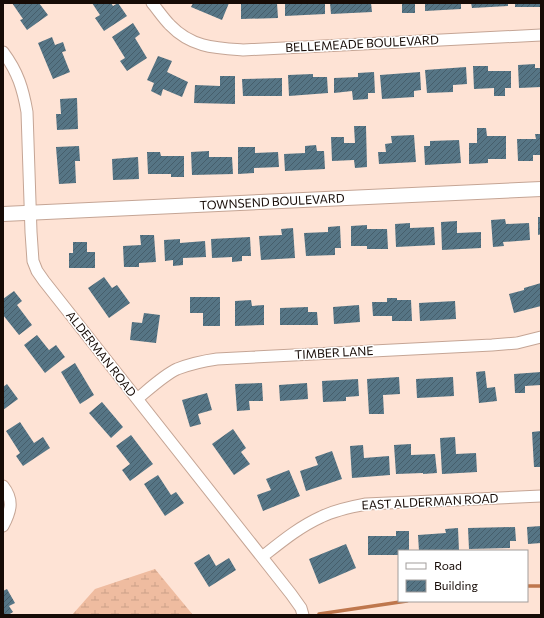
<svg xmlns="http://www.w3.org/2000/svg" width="544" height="618" viewBox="0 0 544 618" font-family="Commissioner,sans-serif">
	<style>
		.wetland { fill: url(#wetland-marsh) }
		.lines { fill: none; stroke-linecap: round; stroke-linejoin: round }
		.stream { stroke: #bf774d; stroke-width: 3.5 }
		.building { fill: url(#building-hatch) }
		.minor-casing { stroke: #c5a595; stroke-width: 13 }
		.tertiary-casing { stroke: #c5a595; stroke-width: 16 }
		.minor { stroke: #fff; stroke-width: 11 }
		.tertiary { stroke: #fff; stroke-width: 14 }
		.labels { text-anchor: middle; stroke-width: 3; stroke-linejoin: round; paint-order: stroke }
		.street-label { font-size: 12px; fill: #160b06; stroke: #fff }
	</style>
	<defs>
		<pattern id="wetland-marsh" width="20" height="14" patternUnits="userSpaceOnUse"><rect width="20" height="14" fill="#efbca0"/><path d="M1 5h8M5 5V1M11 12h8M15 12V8" fill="none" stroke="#cca088"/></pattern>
		<pattern id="building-hatch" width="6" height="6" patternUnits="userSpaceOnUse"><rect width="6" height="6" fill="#567585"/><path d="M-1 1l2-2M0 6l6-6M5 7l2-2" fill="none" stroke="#465e6b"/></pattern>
	</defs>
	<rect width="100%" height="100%" fill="#fee3d5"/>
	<!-- wetland -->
	<path class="wetland" d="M155,569L193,615H72L95,589Z"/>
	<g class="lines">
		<!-- stream -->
		<path class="stream" d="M527,586H541
			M319,614L407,601"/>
	</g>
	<!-- building -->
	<path class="building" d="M12,3H39L48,15L27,30L20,20L23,19Z
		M92,3H111L113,6L118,3L127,16L104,31L95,18L100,15Z
		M193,3H229L222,20L191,7Z
		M241,3H277L278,18L241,19Z
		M285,3H325V14L285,16Z
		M330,3H371L372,12L331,14Z
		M402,3H415V13H402Z
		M425,3H461V9L425,11Z
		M471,3H508V6L472,8Z
		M515,3H541V7H515Z
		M133,23L140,34L135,38L147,58L127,71L120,61L125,58L112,37Z
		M52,37L55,45L63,42L66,51L62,52L70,72L53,79L38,43Z
		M158,56L172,61L167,72L188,82L182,97L163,89L161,96L151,91L154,83L147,80Z
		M535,64V68H541V87L519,88L518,65Z
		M473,66H488V71H511V88H505V96H494V88L474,89Z
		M466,67L467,84L453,85V92L427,93L425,70Z
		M374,72L375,93H368V99L353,100L352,91L334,93V78L358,77V73Z
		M420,72L421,90L414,91V97L382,99L380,75Z
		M313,74V77H327L328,93L289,96L288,75Z
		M220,76H235V104L194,103L195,85L220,86Z
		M282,78V96H243L242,79Z
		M77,98L78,129L57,130L56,114H61L60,99Z
		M354,126H366L367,167L355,168L354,160L332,161L331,137H344V143H355Z
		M477,128H486L487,136H506V159H488V163L469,164V143H477Z
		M535,134H541V155H533V161H518L517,139H536Z
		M414,135L416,162L379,164L378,152H386L385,144L392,143L391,136Z
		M459,140L461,163L425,165L424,146H430V141Z
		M316,145L317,151H324L325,169L285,171L284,154L305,153V146Z
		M79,146L80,161H75L76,183L59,184L56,147Z
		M238,147H255V153L278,152L279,167L254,168V173L238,174Z
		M209,151V157H232L233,174L192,175L191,152Z
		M147,152H160L161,156H184V177H171V174H148Z
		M138,157L139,179L113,180L112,159Z
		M538,217H541V234L538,235Z
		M505,219L506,224L529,223L530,240L503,242L504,246L493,247L491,220Z
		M457,221V233L481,232V248L442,250L441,222Z
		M410,223V228L434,227L435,245L396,247L395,224Z
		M367,225V229H387L388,249H367V246H351V226Z
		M340,226L341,248H335V255L306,256L304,233L328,232V227Z
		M293,228L295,258L261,260L259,236L282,235L281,229Z
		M140,235H154L156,262L139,263V267H124L123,246L141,245Z
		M250,237L251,256H242V261L232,262V257L212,258L211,239Z
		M180,239V243L205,241L206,257L183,258V265L173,266V260L165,261L164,240Z
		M73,242H87V252H95V268H69V253H73Z
		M104,277L112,288L117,285L130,303L109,318L88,288Z
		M541,283V306L514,313L509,294L524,290V288Z
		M14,291L22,301L17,305L32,325L19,335L3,315V299Z
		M190,297H220V326H203V313H190Z
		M387,298H397V300H411L412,321H392V316H373L372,302H387Z
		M251,300L252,306L264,305V325L235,326V301Z
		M455,301L456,319L420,321L419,303Z
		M359,305L360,322L334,324L333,307Z
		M308,307V312H317L318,325H280V308Z
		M144,313L160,315L156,343L130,340L132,322L142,323Z
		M37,335L49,350L56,345L65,357L45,373L24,345Z
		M75,363L94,395L80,404L61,372Z
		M485,371L487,388L495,387L497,401L479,403L476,372Z
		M541,372V385L525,386V393H515L514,374Z
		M399,377L400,394L383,395L384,414H369L367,379Z
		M453,377L454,396L417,398L416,379Z
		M358,379L359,396L346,397V401L323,402L322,381Z
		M262,383L263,401H249L250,410L237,411L235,384Z
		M307,383L308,399L280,401L279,385Z
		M7,384L18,399L3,410V387Z
		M207,393L212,410L198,414L201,424L190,427L182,400Z
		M102,402L123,427L111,438L89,413Z
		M20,422L34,443L43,437L50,448L23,466L16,456L20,453L6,431Z
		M233,429L246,448L241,452L250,464L234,475L212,444Z
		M541,431V467H534L532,432Z
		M131,435L153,464L130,481L122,470L130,464L116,446Z
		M455,437L456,454L476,453L477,472L442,474L440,438Z
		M411,444V455L435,454L437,473L423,474V473L396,474L394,445Z
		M363,445L364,458L389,456L390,475L352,478L350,446Z
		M332,451L342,479L306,491L300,471L318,465L315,457Z
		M289,470L300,496L263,511L257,495L271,490L266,479Z
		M158,475L171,495L176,492L184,503L165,516L144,484Z
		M541,526V543L528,544L527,527Z
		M515,527L516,541H510V548L469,549L468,528Z
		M458,528L459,551H419L418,535L446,533L445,529Z
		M396,531H409V551H399V555H368V536H396Z
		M346,544L356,568L319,584L309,559Z
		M209,554L216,566L229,558L236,570L209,587L194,563Z
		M7,589L15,603L9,606L13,612L8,615H3V591Z"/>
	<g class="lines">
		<defs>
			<path id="minor" d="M152,3C158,10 163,18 170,25C191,47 214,48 243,50L541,35
				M3,52C18,72 23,89 27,112L31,232L33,261L37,271L44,281L291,594L301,608L303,615
				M137,399C148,390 164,375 177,369C190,364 203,361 217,359L492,345L517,343L541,337
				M3,486C14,500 11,511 3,526
				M262,557C281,542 299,527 321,517C335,510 350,507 366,504L541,496"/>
			<path id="tertiary" d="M3,214L541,189"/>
		</defs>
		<!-- minor casing -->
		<use href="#minor" class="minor-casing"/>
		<!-- tertiary casing -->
		<use href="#tertiary" class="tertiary-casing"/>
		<!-- minor -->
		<use href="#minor" class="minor"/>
		<!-- tertiary -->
		<use href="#tertiary" class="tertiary"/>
	</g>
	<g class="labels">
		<!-- street labels -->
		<g class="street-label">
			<text transform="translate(362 44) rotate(-3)" y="4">BELLEMEADE BOULEVARD</text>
			<text transform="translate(272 202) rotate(-3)" y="4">TOWNSEND BOULEVARD</text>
			<text transform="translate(334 353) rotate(-3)" y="4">TIMBER LANE</text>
			<text transform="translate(101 354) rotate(52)" y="4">ALDERMAN ROAD</text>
			<text transform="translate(430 502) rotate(-3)" y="4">EAST ALDERMAN ROAD</text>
		</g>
	</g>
	<!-- border -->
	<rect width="544" height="618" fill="none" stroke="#160b06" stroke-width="8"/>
	<!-- legend -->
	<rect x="398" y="550" width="130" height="52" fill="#ffffff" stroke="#a29d9b"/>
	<rect x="406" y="563" width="20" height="6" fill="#ffffff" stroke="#a29d9b"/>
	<text x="434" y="570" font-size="12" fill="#160b06">Road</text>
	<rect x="406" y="580" width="20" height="12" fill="url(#building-hatch)" stroke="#a29d9b"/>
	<text x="434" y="590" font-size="12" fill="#160b06">Building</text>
</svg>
